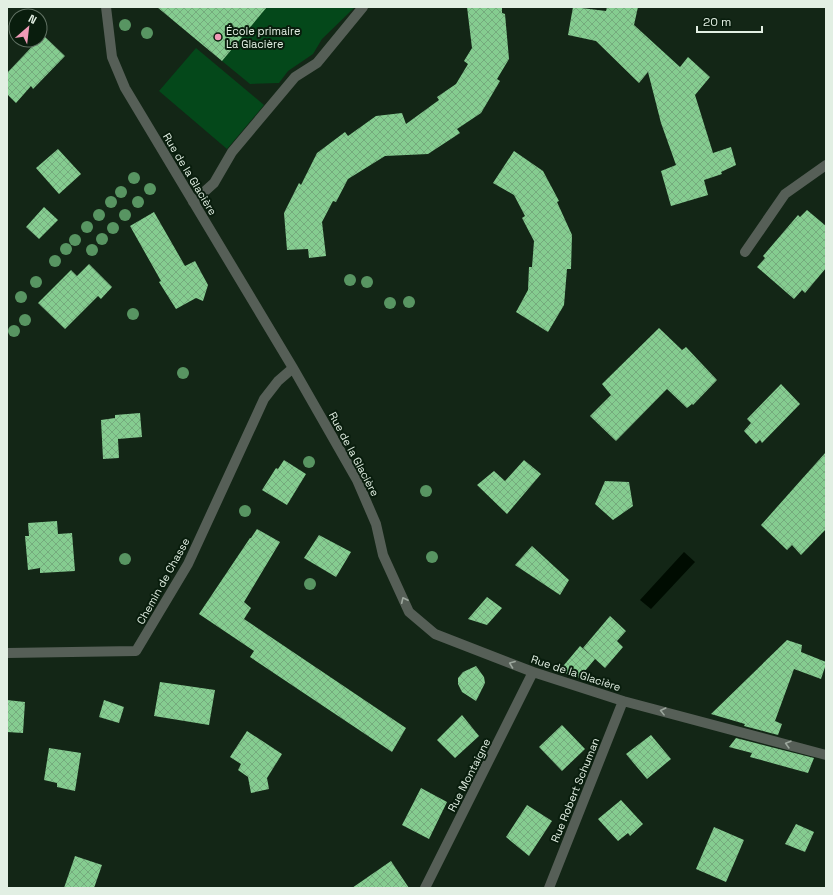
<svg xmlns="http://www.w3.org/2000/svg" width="833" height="895" viewBox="0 0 833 895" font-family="'Space Grotesk',sans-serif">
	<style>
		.green { fill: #04481a }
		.water { fill: #000c01 }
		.building { fill: url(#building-cross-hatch) }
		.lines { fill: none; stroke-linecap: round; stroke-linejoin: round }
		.minor { stroke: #565f57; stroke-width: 10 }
		.tree { fill: #589562 }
		.oneway { stroke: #9ca79d }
		.poi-dot { fill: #f09ab7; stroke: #091d0d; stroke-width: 1.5 }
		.labels { text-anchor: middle; stroke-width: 4; stroke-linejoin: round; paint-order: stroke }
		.poi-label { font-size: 11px; fill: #e2efe3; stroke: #091d0d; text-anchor: start }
		.street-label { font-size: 11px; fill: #e2efe3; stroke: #091d0d }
	</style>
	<defs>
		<pattern id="building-cross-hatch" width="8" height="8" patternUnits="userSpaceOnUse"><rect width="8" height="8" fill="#85cc90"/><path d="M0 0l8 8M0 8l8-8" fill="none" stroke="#75ab7d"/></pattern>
	</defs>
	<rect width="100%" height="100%" fill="#132616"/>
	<!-- green -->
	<path class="green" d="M267,7H355L322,39L313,54L288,71L279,83L250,84L222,61Z
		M196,48L264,105L227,149L159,91Z"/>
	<!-- water -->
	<path class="water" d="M684,552L695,562L651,609L640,600Z"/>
	<!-- building -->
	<path class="building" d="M157,7H267L222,61Z
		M467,7H502V13L505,14L509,59L497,79L500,81L481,113L457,129L460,133L428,154L385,156L348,179L336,202L333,201L322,222L326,256L309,258L308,249L287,250L284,213L299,183L301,185L317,153L345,132L348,136L376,116L402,113L406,124L439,100L437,97L456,84L468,64L464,61L472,48Z
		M573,7L606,11L607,7H638L634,25L680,67L688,57L710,77L695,95L713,153L731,147L736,165L721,172L722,174L704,180L708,195L671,206L661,171L676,165L661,123L648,72L639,83L596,41L568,35Z
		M43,35L65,56L33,89L31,86L16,103L7,94V73Z
		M58,149L81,174L59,194L36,168Z
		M514,151L543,171L559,201L557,202L572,235L571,269H567L564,305L548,332L516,312L528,290L529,267H532L534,241L522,218L525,216L514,195L493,183Z
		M44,207L58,220L39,239L26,227Z
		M807,210L826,226V268L805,293L802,290L794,299L757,267L765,258L763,256L798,215L800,217Z
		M154,212L185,266L195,261L208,285L203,301L196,298L176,309L159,282L161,281L130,226Z
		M89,264L112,287L101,299L98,296L65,329L38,303L71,270L77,276Z
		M659,328L682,350L686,347L717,380L693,405L692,404L687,408L667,389L616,441L590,416L611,395L602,384Z
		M781,384L800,404L762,443L760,440L756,444L744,431L751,423L747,419Z
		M140,413L142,437L118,439L119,458L103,459L101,420L115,418V415Z
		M826,452V529L801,555L792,545L787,550L761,525Z
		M284,460L306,474L287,505L262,490L276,468L278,469Z
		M524,460L541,474L507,514L477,485L494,471L505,481Z
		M605,481L629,482L633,506L613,520L595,504Z
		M57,521L58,534L72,533L75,571L40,573V568L28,570L25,536H29L28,523Z
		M257,529L280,542L244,602L251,608L244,619L406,728L392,752L250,657L254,651L199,614L250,538H251Z
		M319,535L351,552L336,577L304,558Z
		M532,546L569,580L560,595L515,565Z
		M487,597L502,608L487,625L468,619Z
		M610,616L626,631L617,641L623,647L605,668L583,648Z
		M787,640L802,645L801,652L826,662V664L821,679L794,669L775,721L782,724L778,735L744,726L745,724L711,714Z
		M580,646L595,659L579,678L559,671Z
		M476,666L484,677L485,683L476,701L462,692L458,684V678L463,672Z
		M160,682L215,690L209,725L154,716Z
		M7,700L25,702L23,733L7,732Z
		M104,700L124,707L119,723L99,717Z
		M462,715L479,736L455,758L437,740Z
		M562,725L585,749L562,771L539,747Z
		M247,731L282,754L267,778L269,789L251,793L248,777L238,770L241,764L230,757Z
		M651,735L671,759L647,779L626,754Z
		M736,738L814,758L808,773L750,757L752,753L729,747Z
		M49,748L81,753L75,791L57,787V783L44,780Z
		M421,788L447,802L429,839L402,825Z
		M621,800L643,824L630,836L628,833L618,841L598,819Z
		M527,805L552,821L529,856L506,837Z
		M796,824L814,832L805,852L785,844Z
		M714,827L744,840L726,882L696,869Z
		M75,856L102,865L94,888H64Z
		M391,861L409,888H352Z"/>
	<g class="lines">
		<!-- minor -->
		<path class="minor" d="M106,7L112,57L125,88L293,368L357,480L376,524L383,555L409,612L435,634L533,672L623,701L826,755
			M193,202L214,183L232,152L295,77L317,63L363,7
			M745,252L785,194L826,165
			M7,653L136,651L188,564L264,399L278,381L293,368
			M425,888L533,672
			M549,888L623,701"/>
	</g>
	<!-- trees -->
	<g class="tree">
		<circle cx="125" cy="25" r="6"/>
		<circle cx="147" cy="33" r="6"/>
		<circle cx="134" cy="178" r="6"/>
		<circle cx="150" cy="189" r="6"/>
		<circle cx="121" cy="192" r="6"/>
		<circle cx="111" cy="202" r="6"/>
		<circle cx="138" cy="202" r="6"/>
		<circle cx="99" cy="215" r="6"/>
		<circle cx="125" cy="215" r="6"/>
		<circle cx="87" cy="227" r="6"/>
		<circle cx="113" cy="228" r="6"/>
		<circle cx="102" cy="239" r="6"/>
		<circle cx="75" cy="240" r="6"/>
		<circle cx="66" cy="249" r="6"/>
		<circle cx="92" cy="250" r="6"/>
		<circle cx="55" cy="261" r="6"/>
		<circle cx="350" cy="280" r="6"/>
		<circle cx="36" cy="282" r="6"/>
		<circle cx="367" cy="282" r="6"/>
		<circle cx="21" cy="297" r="6"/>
		<circle cx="409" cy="302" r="6"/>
		<circle cx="390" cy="303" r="6"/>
		<circle cx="133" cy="314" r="6"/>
		<circle cx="25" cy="320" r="6"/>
		<circle cx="14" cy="331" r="6"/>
		<circle cx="183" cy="373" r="6"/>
		<circle cx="309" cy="462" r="6"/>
		<circle cx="426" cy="491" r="6"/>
		<circle cx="245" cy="511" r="6"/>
		<circle cx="432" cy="557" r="6"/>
		<circle cx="125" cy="559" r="6"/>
		<circle cx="310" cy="584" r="6"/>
	</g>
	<!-- one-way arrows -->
	<defs><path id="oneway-chevron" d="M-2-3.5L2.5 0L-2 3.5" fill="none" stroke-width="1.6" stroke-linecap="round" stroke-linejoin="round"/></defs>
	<g class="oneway">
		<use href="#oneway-chevron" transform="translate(404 600) rotate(-115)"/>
		<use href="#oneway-chevron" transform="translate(512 664) rotate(-159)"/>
		<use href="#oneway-chevron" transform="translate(663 711) rotate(-166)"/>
		<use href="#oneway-chevron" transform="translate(788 744) rotate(-164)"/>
	</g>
	<!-- markers -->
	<circle class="poi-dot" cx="218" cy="37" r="4"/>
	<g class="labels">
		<!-- poi labels -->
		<g class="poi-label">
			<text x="226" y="35">École primaire<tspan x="226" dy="13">La Glacière</tspan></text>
		</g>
		<!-- street labels -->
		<g class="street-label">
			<text transform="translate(190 174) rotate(59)" y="4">Rue de la Glacière</text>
			<text transform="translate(354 454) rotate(62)" y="4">Rue de la Glacière</text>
			<text transform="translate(163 581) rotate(-61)" y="4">Chemin de Chasse</text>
			<text transform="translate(576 673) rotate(18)" y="4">Rue de la Glacière</text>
			<text transform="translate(469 775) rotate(-63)" y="4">Rue Montaigne</text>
			<text transform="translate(575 790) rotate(-68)" y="4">Rue Robert Schuman</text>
		</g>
	</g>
	<!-- border -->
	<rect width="833" height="895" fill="none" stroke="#e2efe3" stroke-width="16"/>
	<!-- north arrow -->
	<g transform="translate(28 28) rotate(28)"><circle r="19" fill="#091d0d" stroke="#607163"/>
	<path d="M0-3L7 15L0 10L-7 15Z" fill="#f09ab7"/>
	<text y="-6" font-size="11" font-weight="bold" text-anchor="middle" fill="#e2efe3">N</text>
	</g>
	<!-- scale -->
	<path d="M697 26v6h65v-6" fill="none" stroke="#e2efe3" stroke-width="2"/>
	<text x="703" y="26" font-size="12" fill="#e2efe3" stroke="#091d0d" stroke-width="3" paint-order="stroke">20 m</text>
</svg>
